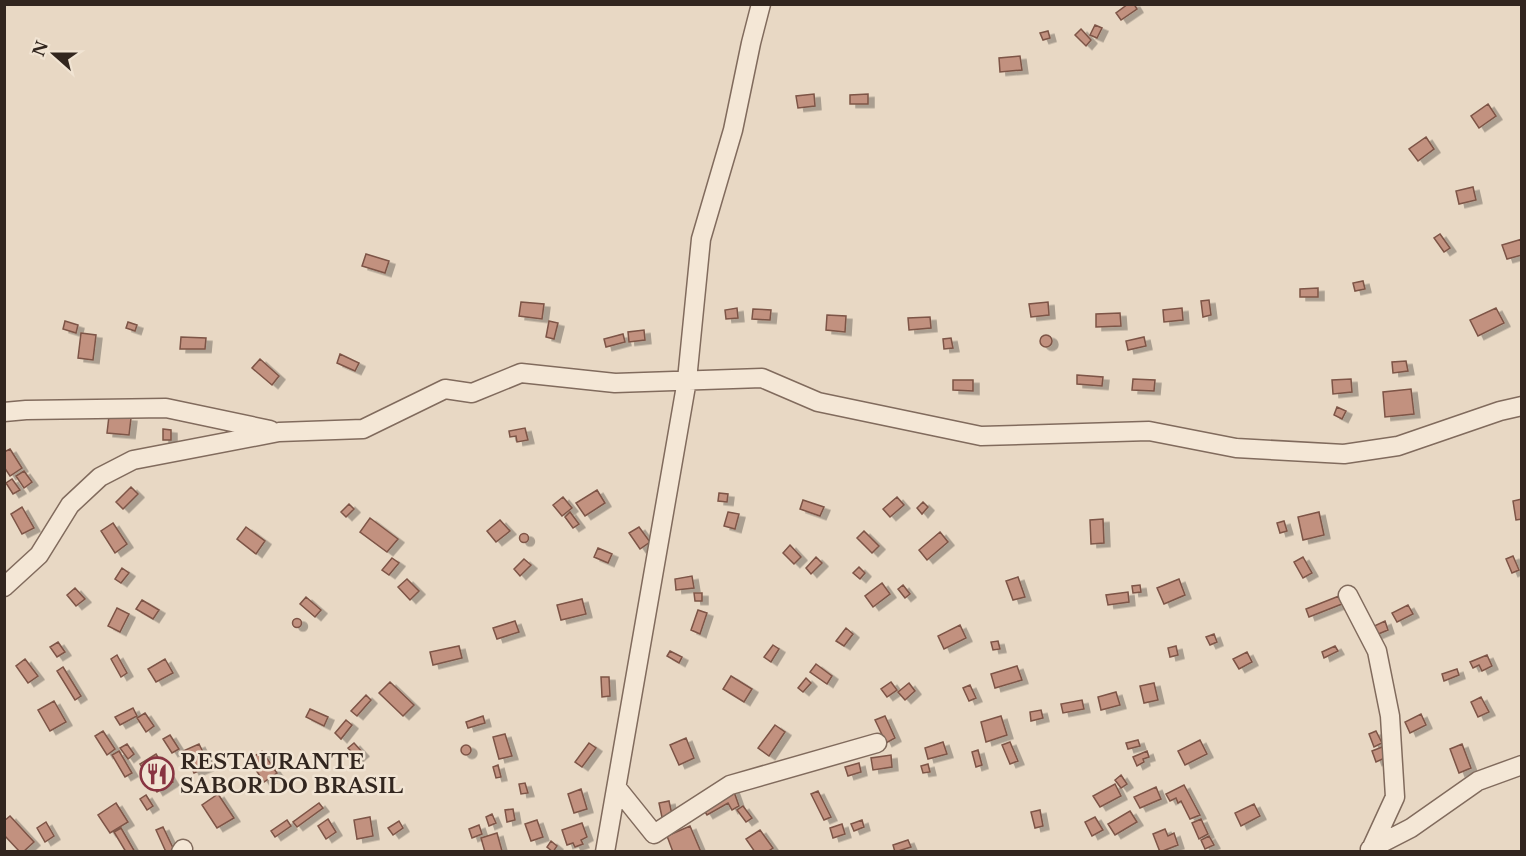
<svg xmlns="http://www.w3.org/2000/svg" width="1526" height="856" viewBox="0 0 1526 856" font-family="'Libre Baskerville',serif">
	<style>
		.building { fill: #c2917f; stroke: #7d5446; stroke-width: 1.5; filter: url(#shadow) }
		.lines { fill: none; stroke-linecap: round; stroke-linejoin: round }
		.minor-casing { stroke: #816b5d; stroke-width: 21 }
		.minor { stroke: #f4e7d6; stroke-width: 18 }
		.labels { text-anchor: middle; stroke-width: 5; stroke-linejoin: round; paint-order: stroke }
		.poi-label { font-size: 21px; font-weight: bold; fill: #32261f; stroke: #f1e4d3; text-anchor: start }
	</style>
	<defs>
		<filter id="shadow"><feDropShadow dx="6" dy="3.5" stdDeviation="0" flood-color="#0004"/></filter>
	</defs>
	<rect width="100%" height="100%" fill="#e8d8c4"/>
	<!-- building -->
	<path class="building" d="M1128,4H1134L1137,9L1121,20L1116,13Z
		M1095,25L1102,28L1097,38L1090,35Z
		M1081,29L1091,40L1086,46L1075,35Z
		M1048,31L1050,38L1043,40L1040,33Z
		M1020,56L1022,70L1000,72L999,58Z
		M814,94L815,106L798,108L796,96Z
		M868,94V104H850V95Z
		M1488,104L1496,116L1479,128L1471,116Z
		M1426,137L1434,149L1418,161L1409,149Z
		M1473,187L1476,200L1459,204L1456,191Z
		M1440,234L1450,248L1444,252L1434,238Z
		M1522,239V255L1507,259L1502,245Z
		M366,254L389,261L385,273L362,266Z
		M1363,281L1365,289L1355,291L1353,283Z
		M1318,288V297H1300V289Z
		M1209,300L1211,315L1203,317L1201,301Z
		M521,302L544,304L542,319L519,316Z
		M1048,302L1049,315L1031,317L1029,304Z
		M737,308L738,318L726,319L725,310Z
		M1182,308L1183,320L1164,322L1163,310Z
		M1496,308L1504,323L1478,336L1470,320Z
		M753,309L771,310L770,320L752,319Z
		M1120,313L1121,326L1096,327V314Z
		M827,315L846,316L845,332L826,330Z
		M930,317L931,328L909,330L908,318Z
		M65,321L78,325L76,333L63,329Z
		M549,321L558,323L554,339L546,337Z
		M128,322L137,325L135,331L126,328Z
		M644,330L645,340L629,342L628,332Z
		M81,333L96,335L93,360L78,358Z
		M623,334L625,342L606,347L604,339Z
		M1040 341a6 6 0 1 1 12 0a6 6 0 1 1-12 0Z
		M181,337L206,338L205,349H180Z
		M1144,337L1146,346L1128,350L1126,341Z
		M951,338L953,348L944,349L943,339Z
		M340,354L359,363L355,371L337,363Z
		M260,359L279,376L272,385L252,368Z
		M1406,361L1408,371L1393,373L1392,362Z
		M1077,375L1103,377L1102,386L1077,384Z
		M1133,379L1155,380L1154,391L1132,390Z
		M1351,379L1352,392L1333,394L1332,380Z
		M953,380H973V391L953,390Z
		M1411,389L1414,414L1385,417L1383,392Z
		M1337,407L1346,411L1342,419L1334,415Z
		M109,416L131,418L129,435L107,433Z
		M525,428L528,440L517,442L516,436L510,437L509,431Z
		M163,429L171,430V440H163Z
		M10,449L22,468L10,476L4,467V452Z
		M24,471L32,482L24,488L16,476Z
		M12,479L20,490L13,494L6,483Z
		M131,487L138,494L123,509L116,502Z
		M597,490L605,503L585,516L576,503Z
		M719,493L728,494L727,502L718,501Z
		M563,497L572,508L562,516L553,505Z
		M897,497L904,505L890,517L883,509Z
		M1522,499V519L1516,520L1513,501Z
		M803,500L824,507L820,516L800,509Z
		M923,502L928,507L922,514L917,508Z
		M349,504L354,509L346,517L341,512Z
		M22,507L34,528L22,534L11,514Z
		M570,512L579,524L573,528L565,517Z
		M728,512L739,514L735,529L724,526Z
		M1319,512L1324,535L1303,540L1298,517Z
		M370,518L398,539L387,552L360,532Z
		M1103,519L1104,543L1091,544L1090,520Z
		M500,520L510,531L496,542L487,531Z
		M1284,521L1287,531L1280,533L1277,523Z
		M113,523L127,544L115,553L101,531Z
		M246,527L265,541L256,554L237,539Z
		M639,527L650,542L640,549L629,533Z
		M864,531L879,546L872,553L857,538Z
		M940,532L948,542L927,560L919,550Z
		M519.5 538a4.5 4.5 0 1 1 9 0a4.5 4.5 0 1 1-9 0Z
		M790,545L801,557L794,564L783,553Z
		M598,548L612,554L608,563L594,557Z
		M1513,556L1519,570L1512,573L1506,559Z
		M816,557L822,563L811,574L806,568Z
		M1303,557L1312,573L1303,578L1294,562Z
		M392,558L399,563L389,575L382,570Z
		M524,559L531,565L520,576L514,569Z
		M859,567L865,573L860,579L853,573Z
		M122,568L129,573L121,583L115,579Z
		M692,576L694,588L676,590L675,579Z
		M1018,577L1025,597L1013,600L1006,581Z
		M407,579L419,591L410,600L398,587Z
		M1179,579L1185,595L1164,604L1157,588Z
		M882,583L890,594L873,607L865,596Z
		M903,585L910,594L905,598L898,589Z
		M1140,585L1141,592L1133,593L1132,586Z
		M75,588L85,599L76,606L67,595Z
		M1128,592L1129,602L1108,605L1106,595Z
		M694,593H702V601H695Z
		M1339,596L1342,604L1309,617L1306,609Z
		M306,597L321,610L315,617L300,604Z
		M582,599L586,614L561,620L557,605Z
		M142,600L159,610L153,619L136,609Z
		M1408,605L1413,614L1397,622L1392,613Z
		M117,608L129,614L120,632L108,626Z
		M698,610L707,613L700,634L691,630Z
		M292.5 623a4.5 4.5 0 1 1 9 0a4.5 4.5 0 1 1-9 0Z
		M515,621L519,632L497,639L493,628Z
		M1385,621L1388,630L1376,635L1372,627Z
		M960,625L966,638L944,649L938,636Z
		M846,628L853,634L844,646L836,641Z
		M1214,634L1217,642L1210,645L1206,637Z
		M998,641L1000,649L993,650L991,642Z
		M58,642L65,652L57,657L50,647Z
		M773,645L779,649L771,662L764,657Z
		M459,646L462,658L433,665L430,652Z
		M1176,646L1178,655L1170,657L1168,648Z
		M1335,646L1338,651L1324,658L1322,652Z
		M670,651L682,657L679,663L667,656Z
		M1247,652L1252,662L1239,669L1233,659Z
		M117,655L127,673L121,677L111,659Z
		M1487,655L1492,666L1482,671L1479,665L1473,668L1470,662Z
		M25,659L38,676L28,683L16,666Z
		M165,659L173,673L156,682L148,669Z
		M816,664L832,676L827,684L810,672Z
		M1017,666L1022,680L995,688L991,674Z
		M63,667L81,696L75,700L57,671Z
		M1457,669L1459,675L1444,681L1442,674Z
		M731,676L752,689L744,702L723,689Z
		M601,677H609L610,696L602,697Z
		M806,678L811,683L803,692L798,688Z
		M390,682L414,705L403,716L379,693Z
		M891,682L897,690L887,697L881,689Z
		M909,683L915,691L905,700L898,692Z
		M1154,683L1158,700L1144,703L1140,686Z
		M970,685L976,698L969,701L963,688Z
		M1116,692L1120,705L1101,710L1098,697Z
		M366,695L371,700L357,716L351,711Z
		M1481,697L1489,712L1478,717L1471,702Z
		M1082,700L1084,709L1063,713L1061,704Z
		M54,701L66,722L50,731L38,710Z
		M133,708L137,716L120,725L115,717Z
		M310,709L328,717L324,726L306,717Z
		M1041,710L1043,718L1031,721L1030,712Z
		M145,713L154,726L146,732L137,718Z
		M1421,714L1426,725L1410,733L1405,722Z
		M483,716L485,723L468,728L466,722Z
		M885,716L895,738L886,743L875,720Z
		M1001,716L1007,735L986,742L981,722Z
		M346,720L352,725L341,739L335,733Z
		M775,725L785,732L769,756L758,748Z
		M103,731L115,749L107,755L95,736Z
		M1376,731L1382,743L1374,747L1369,734Z
		M505,734L512,756L499,759L493,737Z
		M170,735L179,749L172,753L163,739Z
		M686,738L694,758L679,765L670,745Z
		M1138,740L1140,746L1128,749L1126,743Z
		M1200,740L1207,754L1185,765L1178,751Z
		M943,742L947,754L928,759L925,748Z
		M1010,742L1018,761L1010,764L1002,745Z
		M354,743L363,753L357,758L348,748Z
		M589,743L596,748L582,767L575,762Z
		M127,744L134,754L128,759L120,748Z
		M199,744L210,766L194,773L183,751Z
		M1462,744L1471,768L1459,773L1450,749Z
		M461 750a5 5 0 1 1 10 0a5 5 0 1 1-10 0Z
		M1382,747L1387,757L1376,762L1372,751Z
		M978,750L982,765L976,767L972,752Z
		M119,751L132,773L125,777L112,755Z
		M262,751L277,773L264,782L249,760Z
		M1147,751L1149,757L1143,759L1144,762L1137,766L1133,757Z
		M156,754L173,782L157,792L140,764Z
		M891,755L892,767L873,770L871,758Z
		M859,763L861,772L848,776L845,767Z
		M928,764L930,772L923,773L921,766Z
		M498,765L501,777L496,778L493,767Z
		M1121,775L1127,784L1121,788L1115,780Z
		M525,783L528,793L521,794L519,784Z
		M1115,784L1121,796L1100,807L1093,796Z
		M1184,785L1200,815L1190,819L1181,801L1178,803L1176,798L1170,801L1166,794Z
		M1156,787L1161,799L1140,808L1134,797Z
		M581,789L587,809L574,813L568,794Z
		M733,789L739,806L732,810L728,803L707,815L702,807Z
		M818,791L831,817L824,820L811,794Z
		M218,794L234,818L217,828L202,805Z
		M146,795L153,806L147,810L140,799Z
		M669,801L673,819L663,822L659,803Z
		M116,803L128,822L110,833L98,815Z
		M319,803L323,808L297,827L293,822Z
		M1254,804L1260,816L1241,826L1235,813Z
		M743,806L752,818L746,822L737,810Z
		M513,809L515,820L507,822L505,810Z
		M1040,810L1043,826L1035,828L1031,812Z
		M1130,811L1137,822L1115,835L1108,824Z
		M492,814L496,823L489,826L486,817Z
		M10,816L34,842L23,852H20L4,835V821Z
		M370,817L373,836L357,839L354,820Z
		M1095,817L1103,830L1092,836L1085,822Z
		M328,819L336,832L326,839L318,826Z
		M1201,819L1208,834L1199,839L1192,823Z
		M287,820L291,826L275,837L271,831Z
		M537,820L543,837L531,841L525,824Z
		M862,820L864,827L854,831L851,824Z
		M399,821L403,828L393,835L388,828Z
		M46,822L54,836L45,842L37,828Z
		M582,823L587,837L581,840L583,844L575,847L573,843L567,845L562,830Z
		M842,824L845,834L833,838L830,828Z
		M479,825L482,834L472,838L469,829Z
		M690,826L701,852H673L667,836Z
		M163,827L174,850L171,852H166L156,830Z
		M121,828L135,852H126L114,832Z
		M1165,829L1168,836L1174,833L1178,845L1160,852L1153,834Z
		M760,830L773,848L767,852H755L746,839Z
		M497,833L502,851L485,852L481,838Z
		M1209,836L1214,845L1205,849L1201,840Z
		M908,840L911,847L895,852L893,845Z
		M551,841L557,846L553,852L547,847Z"/>
	<g class="lines">
		<defs>
			<path id="minor" d="M4,412L26,410L166,408L270,430
				M4,587L39,555L70,505L100,477L133,460L279,432L363,429L445,389L472,393L521,373L615,383L762,378L818,402L981,436L1149,431L1236,448L1344,454L1398,446L1500,411L1522,406
				M1348,595L1377,651L1390,716L1395,797L1372,847
				M617,788L654,834L730,785L877,743
				M1370,849L1411,828L1478,781L1522,765
				M181,852L183,849
				M605,852L687,380L701,239L733,130L751,43L761,4"/>
		</defs>
		<!-- minor casing -->
		<use href="#minor" class="minor-casing"/>
		<!-- minor -->
		<use href="#minor" class="minor"/>
	</g>
	<!-- icons -->
	<defs>
		<symbol id="restaurant-ring" viewBox="-11 -11 22 22"><circle r="9.5" fill="#f1e4d3" stroke="#883441" stroke-width="1.5"/><path d="M-5-6h1v4h1v-4h1v4h1v-4h1v5L-1.5 .5V6h-2V.5L-5-1ZM5-6V6H3V1.5H1.5Q1.5-4 5-6Z" fill="#883441"/></symbol>
	</defs>
	<g fill-rule="evenodd">
		<use href="#restaurant-ring" x="138" y="755" width="38" height="38"/>
	</g>
	<g class="labels">
		<!-- poi labels -->
		<g class="poi-label">
			<text x="180" y="769">RESTAURANTE<tspan x="180" dy="24">SABOR DO BRASIL</tspan></text>
		</g>
	</g>
	<!-- border -->
	<rect width="1526" height="856" fill="none" stroke="#32261f" stroke-width="12"/>
	<!-- north arrow -->
	<g transform="translate(54 54) rotate(291)" stroke="#f1e4d3" stroke-width="4.5" paint-order="stroke">
	<path d="M0-4.5L10 22L0 15L-10 22Z" fill="#32261f"/>
	<text y="-9" font-size="16" font-weight="bold" text-anchor="middle" fill="#32261f">N</text>
	</g>
</svg>
